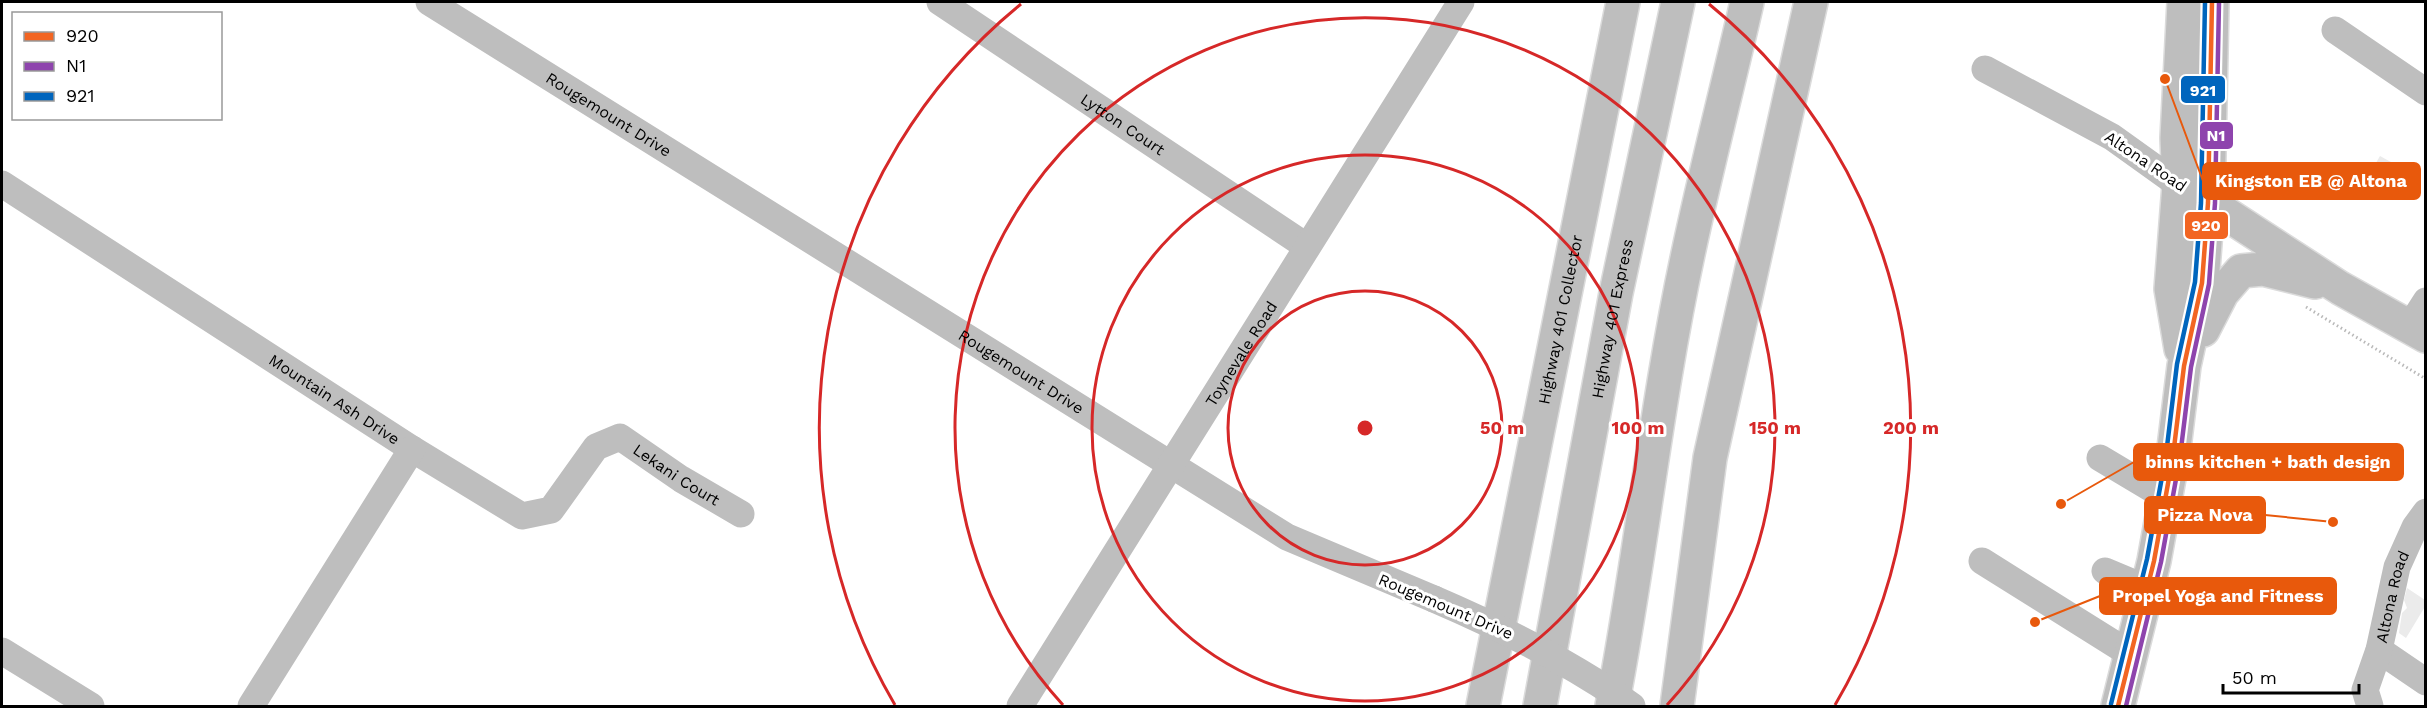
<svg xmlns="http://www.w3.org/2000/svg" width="2427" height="708" viewBox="0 0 2427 708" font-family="'Work Sans',sans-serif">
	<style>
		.green { fill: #ebebeb }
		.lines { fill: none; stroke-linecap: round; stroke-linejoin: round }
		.major-casing { stroke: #dbdbdb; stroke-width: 36 }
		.highway-casing { stroke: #dbdbdb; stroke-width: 36 }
		.path { stroke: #b9b9b9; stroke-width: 3; stroke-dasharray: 1.5 3; stroke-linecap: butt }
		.minor { stroke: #bebebe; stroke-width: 27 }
		.major { stroke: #bebebe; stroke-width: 33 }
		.highway { stroke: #bebebe; stroke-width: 33 }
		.minor-bridge { stroke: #bebebe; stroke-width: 27 }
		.bus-1-casing { stroke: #fff; stroke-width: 9 }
		.bus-2-casing { stroke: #fff; stroke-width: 9 }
		.bus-3-casing { stroke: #fff; stroke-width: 9 }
		.bus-1 { stroke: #f26522; stroke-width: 4.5 }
		.bus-2 { stroke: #8e44ad; stroke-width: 4.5 }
		.bus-3 { stroke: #0065bd; stroke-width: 4.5 }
		.ring { fill: none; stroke: #d62828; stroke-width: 3 }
		.labels { text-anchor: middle; stroke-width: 6; stroke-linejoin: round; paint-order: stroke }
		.street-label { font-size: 16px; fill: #000; stroke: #fff }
		.centre { fill: #d62828; stroke: #fff; stroke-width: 3 }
		.ring-label { font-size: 18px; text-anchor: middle; font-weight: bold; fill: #d62828; stroke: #fff; stroke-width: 6; stroke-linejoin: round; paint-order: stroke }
		.leader { fill: none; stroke: #e8590c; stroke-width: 2 }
		.callout-dot { fill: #e8590c; stroke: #fff; stroke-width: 2 }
		.callout { fill: #e8590c; stroke: #e8590c; stroke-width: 2 }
		.callout-label { font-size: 18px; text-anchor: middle; font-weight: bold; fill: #fff }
		.line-badge { stroke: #fff; stroke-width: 2 }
		.badge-label { font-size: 16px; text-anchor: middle; font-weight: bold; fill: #fff }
	</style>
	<rect width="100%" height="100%" fill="#fff"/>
	<!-- green -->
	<path class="green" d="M2380,156L2409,172L2399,191L2369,175Z
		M2407,588L2425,600L2426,605L2406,638L2399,633L2402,613L2407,608L2404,600Z"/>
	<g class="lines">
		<defs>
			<path id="major" d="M2194,193L2340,288L2426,336
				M2203,330L2222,293L2241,271L2263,269L2315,282
				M2181,349L2171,289L2179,185L2177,138L2184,2
				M2118,706L2154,561L2173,456L2184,366L2202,283L2208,203L2212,2"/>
			<g id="highway">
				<path id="s6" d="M1483,706L1623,2"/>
				<path id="s7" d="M1540,706L1616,293L1678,2"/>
				<path d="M1612,706C1641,556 1656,403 1688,254C1706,169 1728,86 1747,2"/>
				<path d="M1677,706L1710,458L1811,2"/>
			</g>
		</defs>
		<!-- major casing -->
		<use href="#major" class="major-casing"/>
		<!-- highway casing -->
		<use href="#highway" class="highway-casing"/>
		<!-- path -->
		<path class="path" d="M2306,307L2426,379"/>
		<!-- minor -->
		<g class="minor">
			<path id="s1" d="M429,2L1287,537L1434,599"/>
			<path id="s2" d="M940,2L1306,246"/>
			<path d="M2335,30L2426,92"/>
			<path d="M1985,69L2112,137L2179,185"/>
			<path id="s3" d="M2,184L412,449L522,516L551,510L596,447L620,437L681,479L741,514"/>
			<path d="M2410,326L2426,301"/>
			<path d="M2100,458L2167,498"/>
			<path d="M1982,561L2132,655"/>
			<path d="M2105,571L2148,589"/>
			<path d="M2379,650L2426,682"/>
			<path d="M2,651L91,706"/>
			<path d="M251,706L412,449"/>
			<path id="s4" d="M1020,706L1461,2"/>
			<path id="s5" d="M2370,706L2365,690L2379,650L2397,567L2415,527L2426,512"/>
		</g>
		<!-- major -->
		<use href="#major" class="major"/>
		<!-- highway -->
		<use href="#highway" class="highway"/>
		<!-- minor-bridge -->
		<path class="minor-bridge" d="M1434,599C1504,629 1570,662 1632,706"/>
		<defs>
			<path id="bus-1" d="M2118,706L2154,561L2173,456L2184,366L2202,283L2208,203L2212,2"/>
			<path id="bus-2" d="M2126,706L2161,562L2180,457L2191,367L2209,284L2215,203L2219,2"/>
			<path id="bus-3" d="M2111,704L2147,559L2166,455L2177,364L2195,282L2201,203L2205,2"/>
		</defs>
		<!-- bus-1 casing -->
		<use href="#bus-1" class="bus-1-casing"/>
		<!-- bus-2 casing -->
		<use href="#bus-2" class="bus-2-casing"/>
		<!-- bus-3 casing -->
		<use href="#bus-3" class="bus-3-casing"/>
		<!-- bus-1 -->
		<use href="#bus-1" class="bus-1"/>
		<!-- bus-2 -->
		<use href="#bus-2" class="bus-2"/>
		<!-- bus-3 -->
		<use href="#bus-3" class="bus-3"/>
	</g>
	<!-- distance rings -->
	<g class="ring">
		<circle cx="1365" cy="428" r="137"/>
		<circle cx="1365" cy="428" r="273"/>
		<path d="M1063 705A410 410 0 1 1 1667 705"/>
		<path d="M895 705A546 546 0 0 1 1021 4M1709 4A546 546 0 0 1 1835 705"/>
	</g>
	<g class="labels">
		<!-- street labels -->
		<g class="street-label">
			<text dy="6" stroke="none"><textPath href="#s1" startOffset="212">Rougemount Drive</textPath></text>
			<text dy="6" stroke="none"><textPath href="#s2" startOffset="220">Lytton Court</textPath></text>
			<text transform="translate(2146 161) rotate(34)" y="6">Altona Road</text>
			<text dy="6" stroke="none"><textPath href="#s7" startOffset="394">Highway 401 Express</textPath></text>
			<text dy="6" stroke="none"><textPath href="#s6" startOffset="394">Highway 401 Collector</textPath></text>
			<text dy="6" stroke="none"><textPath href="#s4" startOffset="416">Toynevale Road</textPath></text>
			<text dy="6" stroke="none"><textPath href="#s1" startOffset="698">Rougemount Drive</textPath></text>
			<text dy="6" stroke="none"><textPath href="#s3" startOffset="396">Mountain Ash Drive</textPath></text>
			<text dy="6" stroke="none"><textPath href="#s3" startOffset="818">Lekani Court</textPath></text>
			<text dy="6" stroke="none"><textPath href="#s5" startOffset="114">Altona Road</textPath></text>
			<text transform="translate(1446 606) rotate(23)" y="6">Rougemount Drive</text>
		</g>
	</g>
	<circle cx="1365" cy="428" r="9" class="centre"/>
	<g class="ring-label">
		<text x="1502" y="434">50 m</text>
		<text x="1638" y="434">100 m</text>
		<text x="1775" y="434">150 m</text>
		<text x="1911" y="434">200 m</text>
	</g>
	<!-- callouts -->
	<path class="leader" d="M2165 79L2203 181M2061 504L2134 462M2333 522L2265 515M2035 622L2100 596"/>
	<g class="callout-dot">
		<circle cx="2165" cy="79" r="6"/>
		<circle cx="2061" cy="504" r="6"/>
		<circle cx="2333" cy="522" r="6"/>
		<circle cx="2035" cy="622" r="6"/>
	</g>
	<g class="callout">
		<rect x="2203" y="163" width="217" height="36" rx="6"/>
		<rect x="2134" y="444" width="269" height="36" rx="6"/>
		<rect x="2145" y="497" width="120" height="36" rx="6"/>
		<rect x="2100" y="578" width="236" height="36" rx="6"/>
	</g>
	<g class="callout-label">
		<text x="2311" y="187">Kingston EB @ Altona</text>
		<text x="2268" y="468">binns kitchen + bath design</text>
		<text x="2205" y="521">Pizza Nova</text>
		<text x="2218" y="602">Propel Yoga and Fitness</text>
	</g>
	<g class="line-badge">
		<rect x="2180" y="75" width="46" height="29" rx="6" fill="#0065bd"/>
		<rect x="2199" y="121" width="35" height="29" rx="6" fill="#8e44ad"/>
		<rect x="2184" y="211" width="45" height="29" rx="6" fill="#f26522"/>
	</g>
	<g class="badge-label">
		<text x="2203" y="96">921</text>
		<text x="2216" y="141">N1</text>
		<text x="2206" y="231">920</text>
	</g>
	<!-- border -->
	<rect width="2427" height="708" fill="none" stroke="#000000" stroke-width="6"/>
	<!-- legend -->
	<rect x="12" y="12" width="210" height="108" fill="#ffffff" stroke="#999999" stroke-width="1.5"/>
	<rect x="24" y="32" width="30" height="9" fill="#f26522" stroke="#999999" stroke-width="1.5"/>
	<text x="66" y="42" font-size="18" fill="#000000">920</text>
	<rect x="24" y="62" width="30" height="9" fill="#8e44ad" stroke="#999999" stroke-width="1.5"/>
	<text x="66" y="72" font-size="18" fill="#000000">N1</text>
	<rect x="24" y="92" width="30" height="9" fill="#0065bd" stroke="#999999" stroke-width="1.5"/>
	<text x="66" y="102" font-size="18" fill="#000000">921</text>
	<!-- scale -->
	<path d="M2223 684v9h136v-9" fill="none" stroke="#000000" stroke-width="3"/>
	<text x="2232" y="684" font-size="18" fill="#000000" stroke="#ffffff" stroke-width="4.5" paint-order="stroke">50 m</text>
</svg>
